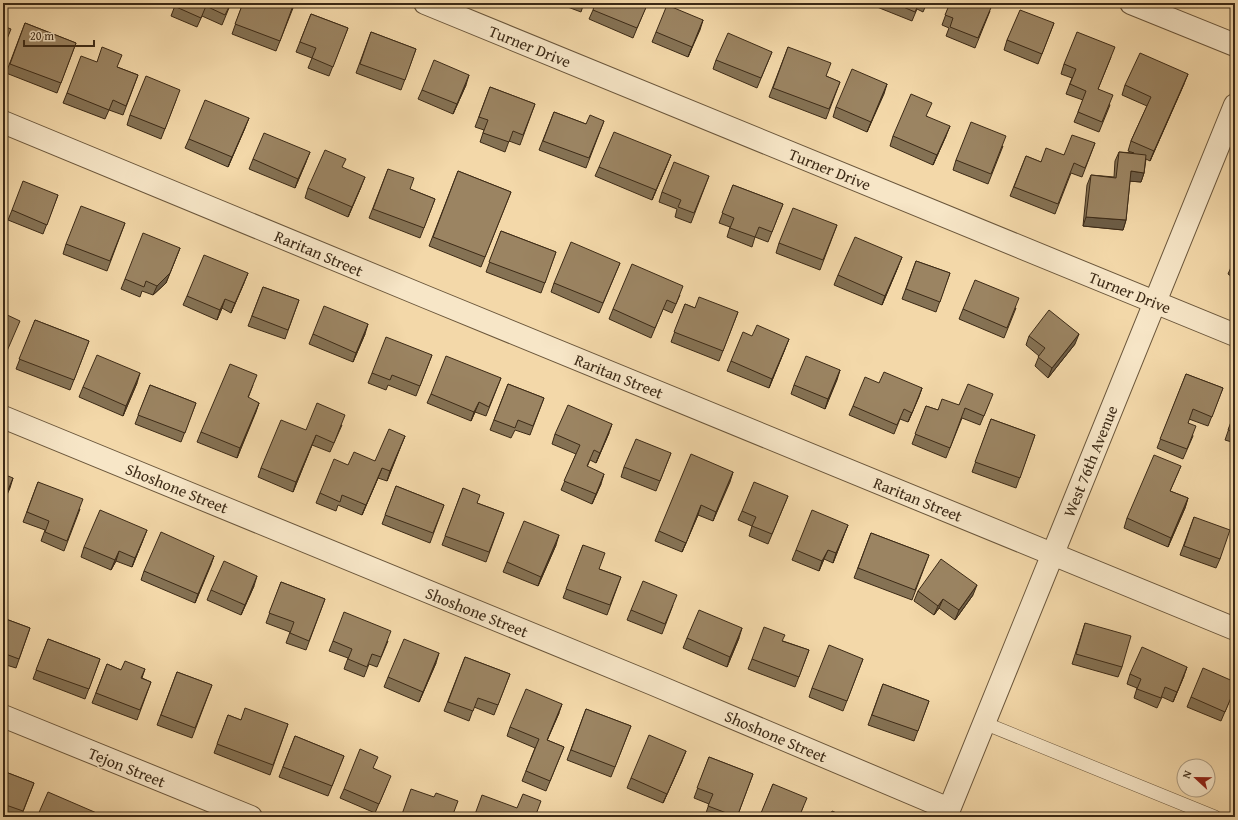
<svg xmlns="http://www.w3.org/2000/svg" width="1238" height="820" viewBox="0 0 1238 820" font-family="'Gentium Book Plus',serif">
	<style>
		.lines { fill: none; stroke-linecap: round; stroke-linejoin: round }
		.service-casing { stroke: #6a563b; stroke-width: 14 }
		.minor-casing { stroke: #6a563b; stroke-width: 24 }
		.tertiary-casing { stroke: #6a563b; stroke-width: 24 }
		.service { stroke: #f7e6c7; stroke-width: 13 }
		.minor { stroke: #f7e6c7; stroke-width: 22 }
		.tertiary { stroke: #f7e6c7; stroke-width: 22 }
		.wall { fill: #857254; stroke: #3c2a16 }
		.shaded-wall { fill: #6c5c45; stroke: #3c2a16 }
		.building { fill: #9b8462; stroke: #3c2a16 }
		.labels { text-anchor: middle; stroke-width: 3.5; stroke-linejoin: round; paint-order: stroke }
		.street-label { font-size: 16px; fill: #3c2a16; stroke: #f7e6c7 }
	</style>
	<rect width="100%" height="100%" fill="#f3d8a9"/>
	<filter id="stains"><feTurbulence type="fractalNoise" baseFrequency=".005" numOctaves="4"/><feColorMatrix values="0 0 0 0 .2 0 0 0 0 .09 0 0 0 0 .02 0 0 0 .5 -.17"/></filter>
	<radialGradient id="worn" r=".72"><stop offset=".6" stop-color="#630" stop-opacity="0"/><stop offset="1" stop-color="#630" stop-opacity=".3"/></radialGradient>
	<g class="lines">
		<defs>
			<path id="service" d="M984,723L1215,817"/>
			<path id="minor" d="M425,3L1235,335
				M1131,3L1235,45
				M3,122L426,297L1235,629
				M3,417L653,684L949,809
				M3,716L251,817"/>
			<path id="tertiary" d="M946,817L1235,105"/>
		</defs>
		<!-- service casing -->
		<use href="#service" class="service-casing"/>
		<!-- minor casing -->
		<use href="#minor" class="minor-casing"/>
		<!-- tertiary casing -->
		<use href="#tertiary" class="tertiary-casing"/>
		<!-- service -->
		<use href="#service" class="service"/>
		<!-- minor -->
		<use href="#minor" class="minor"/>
		<!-- tertiary -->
		<use href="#tertiary" class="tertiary"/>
	</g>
	<!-- wall -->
	<path class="wall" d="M176,3H231L222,25L202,16L197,27L171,16Z
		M243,3H295L276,51L232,34Z
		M557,3H584L581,12Z
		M878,3H927L923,12L917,9L912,21L877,7Z
		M950,3L990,11L975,48L946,36L949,28L942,25Z
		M645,9L633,38L589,19L593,10Z
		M311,14L348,28L329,76L308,68L312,58L296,52Z
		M703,20L688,57L652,42L656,32Z
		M25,23L76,43L57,93L6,73Z
		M1054,23L1038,64L1004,50L1007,40Z
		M371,32L416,49L401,90L356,73Z
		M788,47L826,76L840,82L826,119L769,97Z
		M772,52L757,88L713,69L716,60Z
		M1111,57L1098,89L1110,105L1099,132L1074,122L1083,100L1066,94L1072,78L1061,74L1064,64Z
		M97,62L117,67L138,75L123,115L109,110L105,119L63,103L67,93Z
		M887,84L867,132L833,117L836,107Z
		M1184,84L1150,161L1146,159L1144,173L1141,182L1130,181L1126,220L1123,230L1083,226L1087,185L1091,175L1114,177L1115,161L1119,152L1134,153L1128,151L1131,141L1147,106L1122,95L1125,85Z
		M466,85L453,114L418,99L422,90Z
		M490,87L535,104L520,145L509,141L505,152L480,142L484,130L475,127Z
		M176,100L161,139L127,125L130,115Z
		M554,112L586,124L604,121L586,168L539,150Z
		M927,116L946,136L933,165L890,146L893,136Z
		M245,128L228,167L185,148L189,139Z
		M1095,143L1082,177L1071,173L1055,214L1010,196L1026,156L1041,162L1064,155Z
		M1003,146L988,184L953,170L956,160Z
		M671,155L652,200L595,176L599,167Z
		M253,159L306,162L295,188L249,169Z
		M343,168L361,187L348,217L305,198L308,188Z
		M388,169L410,189L435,199L420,238L369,218Z
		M458,171L511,192L481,267L429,246Z
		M709,176L691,223L675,217L677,209L659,202L662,192Z
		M733,185L783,204L768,242L755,237L752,247L727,237L730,227L719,223Z
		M58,195L43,234L8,220L12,210Z
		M125,223L107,271L63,254L66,244Z
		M837,225L820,270L776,253L779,243Z
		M501,231L556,252L541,293L486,272Z
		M180,248L166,283L153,295L142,291L140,297L121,289L125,279Z
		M916,261L950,273L936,312L902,299Z
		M1235,261V279L1228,274L1232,265Z
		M620,263L599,313L551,292L554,283Z
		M898,267L882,305L834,285L838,275Z
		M244,283L231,313L222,308L217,320L183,305L187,296Z
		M263,287L299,300L285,339L248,326Z
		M680,295L672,313L663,309L651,338L609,319L613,309Z
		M685,304L695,308L738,312L719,361L671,342Z
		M1016,308L1004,338L959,319L963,309Z
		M35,320L89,341L70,390L16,369Z
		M313,334H365L353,362L309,344Z
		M1029,336L1075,344L1048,378L1035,366L1039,356L1026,345Z
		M785,349L769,388L727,371L731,361Z
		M432,355L416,396L388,385L386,390L368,383L372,373Z
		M840,370L825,409L791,394L794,385Z
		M1186,374L1223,388L1208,426L1189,419L1188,423L1193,436L1183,459L1157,448Z
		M501,378L486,416L475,412L471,421L427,403L431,394Z
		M137,383L123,416L79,397L83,387Z
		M879,383L922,388L908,422L900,419L894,434L849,415L853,406Z
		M508,384L544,398L530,435L515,430L511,438L490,430Z
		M150,385L196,403L181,442L135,424Z
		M253,385L248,398L259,403L237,458L197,442L201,432Z
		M989,403L980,425L962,418L946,458L912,444L926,406L938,410L959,405Z
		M1235,411V443L1225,440Z
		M991,419L1035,435L1016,488L972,472Z
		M342,425L330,452L312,445L293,492L258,477L261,468L306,430Z
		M609,433L596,463L590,460L587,467L601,484L592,504L561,490L576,454L552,444L555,434Z
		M405,436L387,481L378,478L362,515L338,505L336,511L316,503L320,493L348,465L375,461Z
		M671,453L656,491L621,477L624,467Z
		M1181,466L1170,491L1188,498L1185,508L1168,547L1124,528L1127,518Z
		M733,472L713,521L698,515L682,552L655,541L659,531Z
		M38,482L80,509L64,551L41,541L45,530L23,522Z
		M396,486L444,505L430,543L382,524Z
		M463,488L477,503L504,513L486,562L442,545Z
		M788,496L768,544L749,536L752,526L738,520L742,511Z
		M1194,517L1220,559L1216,568L1180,555Z
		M871,533L929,555L912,600L854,578Z
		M844,535L833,563L824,559L819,571L792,560L796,550Z
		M143,540L132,567L116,561L111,570L81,557L84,547Z
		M556,545L538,586L503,572L507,562Z
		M583,545L599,569L621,577L607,615L563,598Z
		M214,556L195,603L141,580L144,571Z
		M281,582L325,599L306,650L286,643L290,632L266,623Z
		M254,586L241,615L207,600L211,590Z
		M918,591L973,595L955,620L939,608L934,615L914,601Z
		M673,605L662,634L627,620L631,610Z
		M3,618L30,628L16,668L3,664Z
		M1085,623L1122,667L1118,677L1072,664Z
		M687,638H739L727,667L683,648Z
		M48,639L100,659L85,699L33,679Z
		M333,641H388L377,667L369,664L364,677L344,669L348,658L329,651Z
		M783,641L809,650L795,687L748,669L752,659Z
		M465,657L510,674L494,715L474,707L469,721L444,711Z
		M863,659L843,711L809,697L812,688Z
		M436,663L419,702L384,687L388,677Z
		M107,664L121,670L145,669L142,678L151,682L137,720L92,703Z
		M177,672L212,685L192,738L157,725Z
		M1130,674L1184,676L1173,702L1162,697L1157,708L1134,698L1137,688L1127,684Z
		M883,684L929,701L914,741L868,725Z
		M1235,688L1221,721L1187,707L1191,697Z
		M586,709L631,726L611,777L567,760Z
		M559,713L547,740L564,747L546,791L522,781L535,748L507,736L510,727Z
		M228,715L241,720L288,724L270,775L214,753Z
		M295,736L344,756L328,796L279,777Z
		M709,757L753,774L737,817H709L705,816L709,804L694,798Z
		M682,761L663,803L627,788L631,778Z
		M374,768L387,785L375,813L340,798L344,789Z
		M3,771L34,783L21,817H9L3,815Z
		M773,784L803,807L799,817H760Z"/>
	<!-- shaded-wall -->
	<path class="shaded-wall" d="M703,20L700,30L688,57L692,47Z
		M1188,74L1184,84L1150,161L1154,151Z
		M469,75L466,85L453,114L457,104Z
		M887,84L884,94L867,132L871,122Z
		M249,118L245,128L228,167L232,157Z
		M950,126L946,136L933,165L937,155Z
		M310,152L306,162L295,188L298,179Z
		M671,155L667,165L652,200L656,190Z
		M1131,171L1144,173L1141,182L1128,181Z
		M365,177L361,187L348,217L352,207Z
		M1086,217L1126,220L1123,230L1083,226Z
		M180,248L166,283L153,295L157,286Z
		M902,257L898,267L882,305L885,296Z
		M248,273L244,283L231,313L235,303Z
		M225,299L222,308L217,320L220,310Z
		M368,324L365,334L353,362L356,353Z
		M1079,334L1075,344L1048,378L1052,368Z
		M789,339L785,349L769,388L772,379Z
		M840,370L837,380L825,409L828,399Z
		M140,373L137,383L123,416L126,406Z
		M922,388L919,397L908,422L912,413Z
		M479,402L475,412L471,421L474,412Z
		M259,403L256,412L237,458L240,448Z
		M612,424L609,433L596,463L600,453Z
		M316,435L312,445L293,492L296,482Z
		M405,436L401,445L387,481L390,471Z
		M382,468L378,478L362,515L366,505Z
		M733,472L730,482L713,521L716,512Z
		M604,474L601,484L592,504Z
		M13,478L10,488L3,504V502Z
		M1188,498L1185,508L1168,547L1171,538Z
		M701,505L698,515L682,552L686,543Z
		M848,525L844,535L833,563L836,553Z
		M147,530L143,540L132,567L135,558Z
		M559,535L556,545L538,586L541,577Z
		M828,550L824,559L819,571L822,561Z
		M119,551L116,561L111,570L115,560Z
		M214,556L211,565L195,603L198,594Z
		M257,576L254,586L241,615L245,605Z
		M977,585L973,595L955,620L959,610Z
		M943,599L939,608L934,615L938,606Z
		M742,628L739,638L727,667L730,657Z
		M439,653L436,663L419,702L423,692Z
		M1187,667L1184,676L1173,702Z
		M562,704L559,713L543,750L547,740Z
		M686,751L682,761L663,803L667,794Z"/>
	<!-- building -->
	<path class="building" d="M176,3H231L225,15L206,6L201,18L174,6Z
		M243,3H294L280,41L235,24Z
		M595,3H648L637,28L593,10Z
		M894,3H919L915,12Z
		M950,3H993L978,38L950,27L953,18L945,15Z
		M667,5L703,20L692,47L656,32Z
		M1020,10L1054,23L1042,54L1007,40Z
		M311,14L348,28L333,67L312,58L316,48L300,42Z
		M25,23L76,43L61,83L10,64Z
		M3,26L11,29L3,49Z
		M371,32L416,49L405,80L360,64Z
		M1077,32L1115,47L1098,89L1113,95L1102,122L1078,112L1086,91L1070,84L1076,69L1064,64Z
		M728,33L772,52L761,78L716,60Z
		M102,47L122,55L117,67L138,75L126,106L113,100L109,110L67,93L81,56L97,62Z
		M788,47L831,63L826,76L840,82L829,109L773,88Z
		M1140,53L1188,74L1154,151L1131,141L1151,97L1125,85Z
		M434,60L469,75L457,104L422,90Z
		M852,69L887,84L871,122L836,107Z
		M146,76L180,90L165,129L130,115Z
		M490,87L535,104L523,135L513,131L509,142L483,133L488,120L479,117Z
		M911,94L932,103L926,116L950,126L937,155L893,136Z
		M205,100L249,118L232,157L189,139Z
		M554,112L586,124L590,115L604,121L589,158L543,141Z
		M971,122L1006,136L991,174L956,160Z
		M614,132L671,155L656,190L599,167Z
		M264,133L310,152L298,179L253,159Z
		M1072,135L1095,143L1085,168L1074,163L1058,204L1014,187L1026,156L1041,162L1046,148L1064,155Z
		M325,150L346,159L342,167L365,177L352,207L308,188Z
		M1119,152L1146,155L1144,173L1131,171L1126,220L1086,217L1091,175L1116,178Z
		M674,162L709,176L694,213L678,207L681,200L662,192Z
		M388,169L414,178L410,189L435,199L424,228L373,209Z
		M458,171L511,192L485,257L433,237Z
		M23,181L58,195L47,225L12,210Z
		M733,185L783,204L772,232L759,227L755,237L730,228L734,218L722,213Z
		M81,206L125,223L110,261L66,244Z
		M793,208L837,225L823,260L779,243Z
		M501,231L556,252L545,283L489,262Z
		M143,233L180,248L170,273L157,286L146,281L144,287L125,279Z
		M855,237L902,257L885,296L838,275Z
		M571,242L620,263L603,303L554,283Z
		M204,255L248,273L235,303L225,299L220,310L187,296Z
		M916,261L950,273L940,302L906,289Z
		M1235,261V267L1232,265Z
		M632,264L683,286L676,304L667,300L655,328L613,309Z
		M975,280L1019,298L1007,328L963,309Z
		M263,287L299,300L288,330L252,316Z
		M699,297L738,312L723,351L674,332L685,304L695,308Z
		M324,306L368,324L356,353L313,334Z
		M1049,310L1079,334L1052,368L1038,357L1045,348L1029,336Z
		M3,313L20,321L4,358L3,357Z
		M35,320L89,341L74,380L19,359Z
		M757,325L789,339L772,379L731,361L743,332L752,336Z
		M386,337L432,355L420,386L392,375L390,380L372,373Z
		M97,355L140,373L126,406L83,387Z
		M446,356L501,378L489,407L479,402L474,412L431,394Z
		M806,356L840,370L828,399L794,385Z
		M230,364L257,375L248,397L259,403L240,448L201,432Z
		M884,372L922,388L912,413L904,409L897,425L853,406L865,377L879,383Z
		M1186,374L1223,388L1212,417L1193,409L1188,423L1196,426L1187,449L1160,439Z
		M508,384L544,398L533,426L518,420L515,428L494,420Z
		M968,384L993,394L984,416L965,408L950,448L915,434L926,406L938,410L942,399L959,405Z
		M150,385L196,403L185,433L138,415Z
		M317,403L345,415L334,443L316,435L296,482L261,468L281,420L306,430Z
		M568,405L612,424L600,453L594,450L587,466L604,474L596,494L564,481L580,445L555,434Z
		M1235,411V432L1228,430Z
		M991,419L1035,435L1020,478L975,462Z
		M389,429L405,436L390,471L382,468L366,505L342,495L340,502L320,493L334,459L348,465L354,452L375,461Z
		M636,439L671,453L660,481L624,467Z
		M691,454L733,472L716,512L701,505L686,543L659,531Z
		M1154,455L1181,466L1170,491L1188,498L1171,538L1127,518Z
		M3,474L13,478L3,502Z
		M38,482L83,499L67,541L45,532L49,521L27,512Z
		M754,482L788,496L772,534L752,526L756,517L742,511Z
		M396,486L444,505L433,533L385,515Z
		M463,488L480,495L477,503L504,513L489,552L445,536Z
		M100,510L147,530L135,558L119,551L115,560L84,547Z
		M812,510L848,525L836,553L828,550L822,561L796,550Z
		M1194,517L1230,530L1220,559L1184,546Z
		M524,521L559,535L541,577L507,562Z
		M161,532L214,556L198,594L144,571Z
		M871,533L929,555L915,590L858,568Z
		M583,545L605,553L599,569L621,577L610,605L566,589Z
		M941,559L977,585L959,610L943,599L938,606L918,591Z
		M224,561L257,576L245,605L211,590Z
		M643,581L677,595L665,624L631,610Z
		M281,582L325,599L309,641L290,633L294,622L269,613Z
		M699,610L742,628L730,657L687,638Z
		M344,612L391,631L381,657L372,654L367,667L348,659L352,649L333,641Z
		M3,618L30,628L19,659L3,653Z
		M1085,623L1131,636L1122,667L1076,654Z
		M764,627L785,635L782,641L809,650L799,677L752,659Z
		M48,639L100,659L89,689L36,670Z
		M404,639L439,653L423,692L388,677Z
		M829,645L863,659L847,701L812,688Z
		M1142,647L1187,667L1177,692L1165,687L1161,698L1137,689L1141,679L1130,674Z
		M465,657L510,674L498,705L478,698L473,711L448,702Z
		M125,661L145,669L141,678L151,682L140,710L96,693L107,664L121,670Z
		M1203,668L1235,682V688L1225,712L1191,697Z
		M177,672L212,685L195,728L161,715Z
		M883,684L929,701L918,731L872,715Z
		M526,689L562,704L547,740L564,747L550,781L526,771L539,739L510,727Z
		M245,708L288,724L273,765L217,744L228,715L241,720Z
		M586,709L631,726L615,767L571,750Z
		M649,735L686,751L667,794L631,778Z
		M295,736L344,756L332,786L283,767Z
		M360,749L378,757L373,768L391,776L379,804L344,789Z
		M709,757L753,774L737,817L708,806L713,794L697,788Z
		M3,771L34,783L23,811L3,804Z
		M773,784L807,798L799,817H769L761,813Z
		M411,789L434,797L436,793L458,801L452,817H401Z
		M48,792L99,814L98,817H37Z
		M523,794L541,801L535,817H474L482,795L517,808Z
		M832,811L846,817H830Z"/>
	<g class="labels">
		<!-- street labels -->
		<g class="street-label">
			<text transform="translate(530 46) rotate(22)" y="6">Turner Drive</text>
			<text transform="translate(830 169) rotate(22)" y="6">Turner Drive</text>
			<text transform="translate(319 253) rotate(23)" y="6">Raritan Street</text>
			<text transform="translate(1130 292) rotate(22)" y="6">Turner Drive</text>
			<text transform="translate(619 376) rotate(22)" y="6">Raritan Street</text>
			<text transform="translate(1090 461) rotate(-68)" y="6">West 76th Avenue</text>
			<text transform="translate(177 488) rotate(22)" y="6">Shoshone Street</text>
			<text transform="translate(918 499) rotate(22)" y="6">Raritan Street</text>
			<text transform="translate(477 612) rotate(22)" y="6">Shoshone Street</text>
			<text transform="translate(776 736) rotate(23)" y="6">Shoshone Street</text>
			<text transform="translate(127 767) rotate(22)" y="6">Tejon Street</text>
		</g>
	</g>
	<!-- margin -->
	<rect width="1238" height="820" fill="none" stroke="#f3d8a9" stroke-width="16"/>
	<rect x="4" y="4" width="1230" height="812" fill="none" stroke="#3c2a16" stroke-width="2"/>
	<rect x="8" y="8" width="1222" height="804" fill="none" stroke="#3c2a16"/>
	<!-- north arrow -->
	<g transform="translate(1196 778) rotate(292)"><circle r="19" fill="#f7e6c7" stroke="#ac9b80"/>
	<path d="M0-3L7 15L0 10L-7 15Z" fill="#8f2418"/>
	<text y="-6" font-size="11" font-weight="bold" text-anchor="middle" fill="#3c2a16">N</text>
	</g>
	<!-- scale -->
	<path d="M24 40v6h70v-6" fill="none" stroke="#3c2a16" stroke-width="2"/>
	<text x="30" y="40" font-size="12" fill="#3c2a16" stroke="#f7e6c7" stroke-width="3" paint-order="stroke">20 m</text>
	<rect width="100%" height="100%" filter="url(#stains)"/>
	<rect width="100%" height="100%" fill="url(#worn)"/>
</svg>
